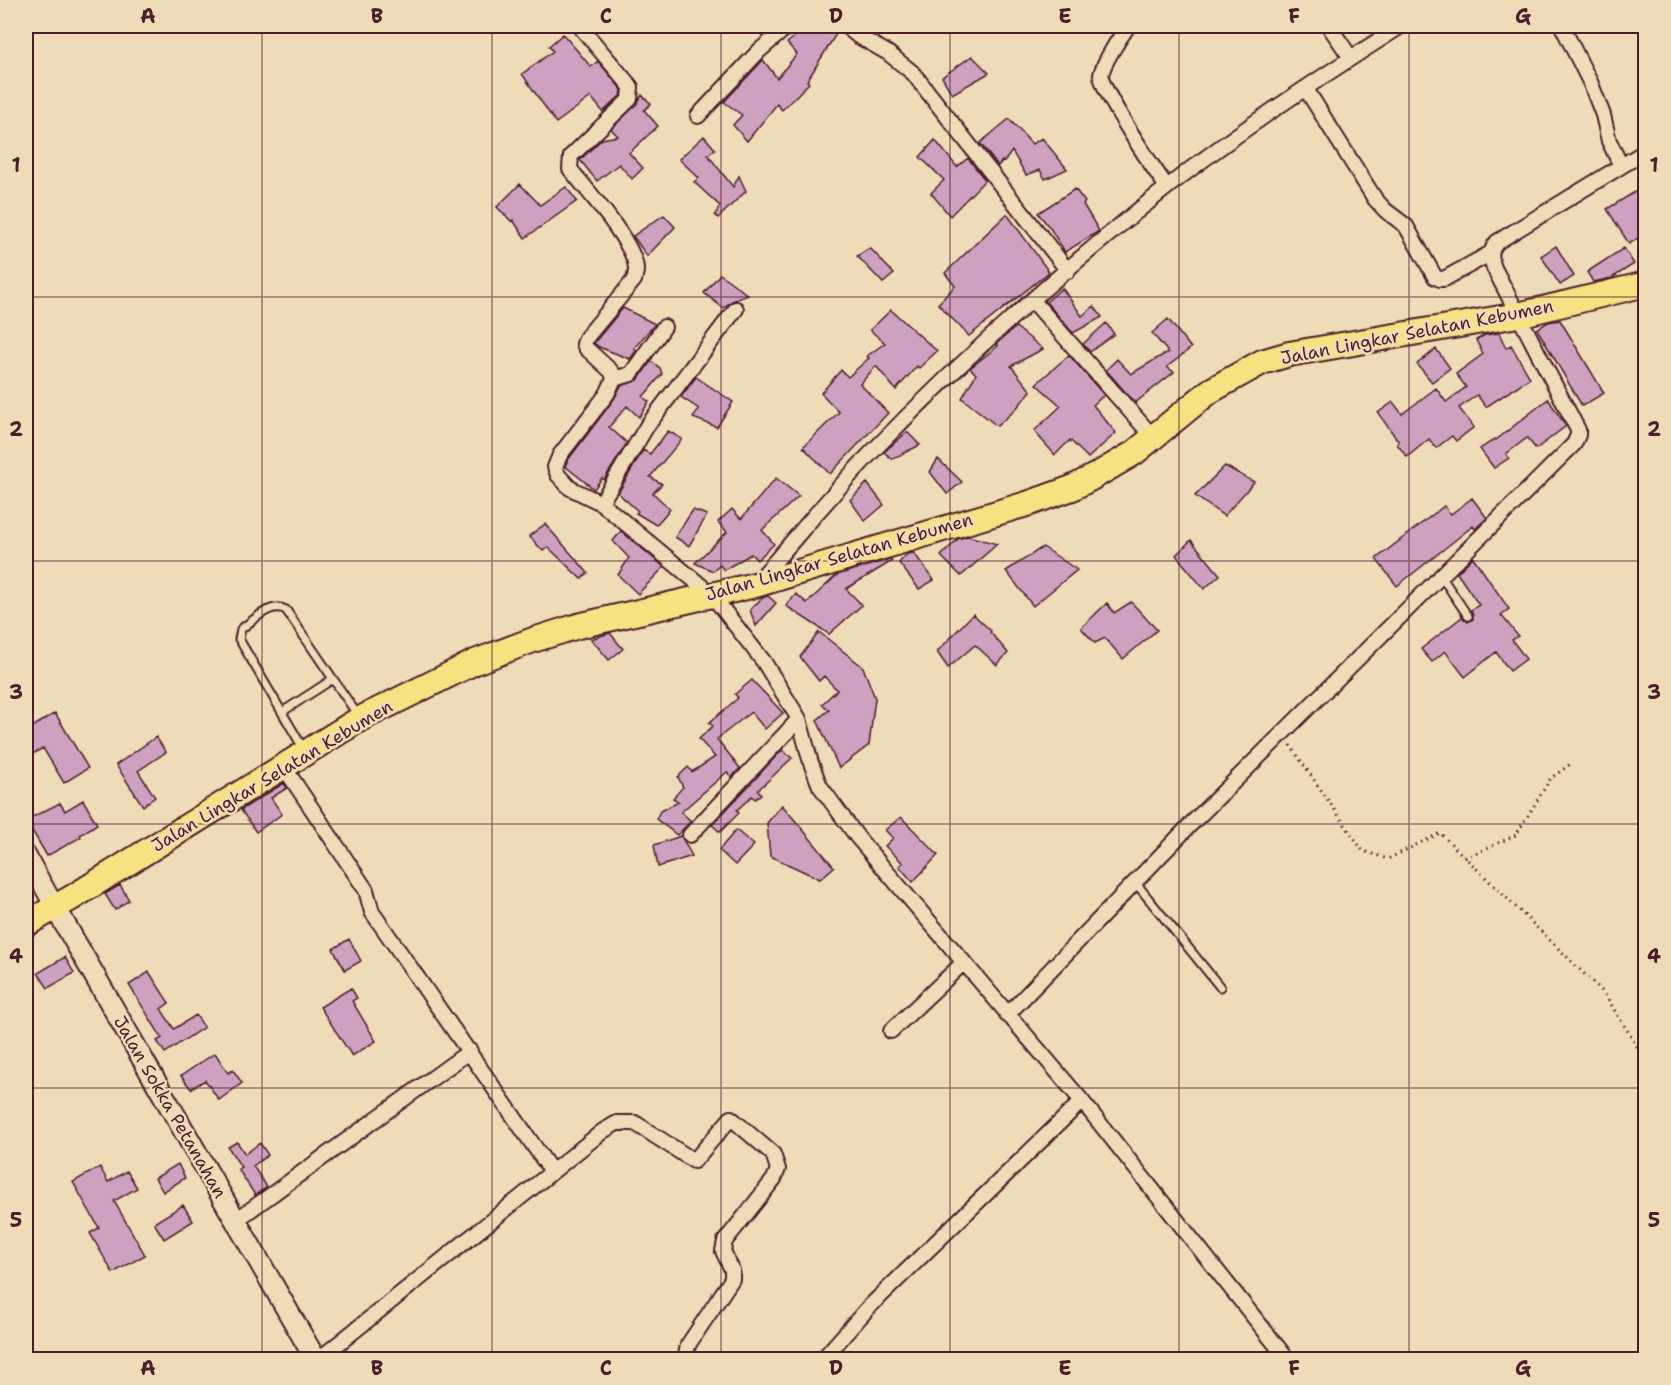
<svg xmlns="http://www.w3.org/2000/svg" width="1671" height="1385" viewBox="0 0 1671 1385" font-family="'Shantell Sans',sans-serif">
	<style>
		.building { fill: #cfa1c1; stroke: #4a1f2b; stroke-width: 1.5 }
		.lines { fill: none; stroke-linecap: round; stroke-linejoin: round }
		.service-casing { stroke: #4a1f2b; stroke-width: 11 }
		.minor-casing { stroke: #4a1f2b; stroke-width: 18 }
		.tertiary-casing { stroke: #4a1f2b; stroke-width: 22 }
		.secondary-casing { stroke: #4a1f2b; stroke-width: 24 }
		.trunk-casing { stroke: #4a1f2b; stroke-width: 28 }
		.path { stroke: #4a1f2b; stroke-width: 3; stroke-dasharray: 1.5 4.5; stroke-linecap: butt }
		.service { stroke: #eedcb9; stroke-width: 7 }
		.minor { stroke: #eedcb9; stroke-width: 14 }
		.tertiary { stroke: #eedcb9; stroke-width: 18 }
		.secondary { stroke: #eedcb9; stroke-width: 20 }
		.trunk { stroke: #f6e281; stroke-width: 24 }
		.grid { fill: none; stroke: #4a1f2b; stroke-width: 1.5; stroke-opacity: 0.55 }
		.labels { text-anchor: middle; stroke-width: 5; stroke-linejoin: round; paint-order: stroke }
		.street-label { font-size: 18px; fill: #4a1f2b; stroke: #eedcb9 }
		.neatline { fill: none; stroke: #4a1f2b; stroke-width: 2 }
		.grid-label { font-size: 20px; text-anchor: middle; font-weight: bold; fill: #4a1f2b }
	</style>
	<rect width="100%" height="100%" fill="#eedcb9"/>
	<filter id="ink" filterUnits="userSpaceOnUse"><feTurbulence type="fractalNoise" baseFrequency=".0167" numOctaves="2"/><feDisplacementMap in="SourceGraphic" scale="12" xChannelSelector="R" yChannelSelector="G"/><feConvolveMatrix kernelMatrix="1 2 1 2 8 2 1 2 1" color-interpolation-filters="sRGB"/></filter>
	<g filter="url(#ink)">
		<!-- building -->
		<path class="building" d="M809,26H819L836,34L807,81L809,83L782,110L777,104L747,141L733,125L742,115L724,102L763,60L777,78L797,54L787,43Z
			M563,34L591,67L598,61L622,90L621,95L603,112L591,97L556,123L522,74L553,51L549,46Z
			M972,56L989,73L952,94L942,77Z
			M642,95L651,104L644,110L658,126L629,153L643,168L632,179L619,164L597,181L580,160L602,139L618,136L611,129L636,105Z
			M1009,119L1032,144L1042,138L1067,169L1045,179L1040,170L1026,175L1012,151L1004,162L1002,161L998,166L980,143Z
			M704,136L715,149L708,155L733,187L739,176L746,191L718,218L715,215L720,206L694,182L699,178L679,159Z
			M935,140L957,167L968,158L985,180L950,216L931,193L944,180L920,157Z
			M520,184L540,205L566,187L577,201L525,238L513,220L511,221L497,207Z
			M1646,185V233L1629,244L1607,209Z
			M1075,189L1085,202L1083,204L1099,231L1065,252L1050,228L1038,213Z
			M1007,214L1049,272L969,336L938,304L955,286L945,273Z
			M664,215L675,227L647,256L633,236Z
			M1556,246L1574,276L1560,285L1541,256Z
			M870,248L894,274L883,283L857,256Z
			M1624,248L1634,264L1612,278L1593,282L1587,272Z
			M720,274L748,295L732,301L723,308L704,293Z
			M1062,288L1082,316L1094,306L1102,317L1073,333L1046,302Z
			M623,308L655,324L634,348L637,350L630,359L599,347L594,343Z
			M891,310L937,351L919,368L917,366L896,390L876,366L860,384L888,413L830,474L803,447L839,412L821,393L841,370L848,377L869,358L867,356L885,343L870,330Z
			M1168,319L1191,348L1167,367L1174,372L1135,403L1106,370L1117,359L1131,374L1168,352L1152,333Z
			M1560,320L1604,393L1582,406L1537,329L1548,322Z
			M1106,323L1114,334L1090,352L1083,344Z
			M1016,327L1043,349L1011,366L1031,391L1014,411L997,426L962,398L976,374L970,368L998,346L996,344Z
			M1499,333L1506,348L1511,345L1530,378L1486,407L1477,395L1459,408L1474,427L1456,441L1452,436L1436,448L1429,439L1407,457L1397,444L1399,442L1378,413L1393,402L1402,414L1436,388L1446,402L1466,387L1456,374L1483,354L1476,340L1485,335Z
			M1436,349L1450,368L1432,382L1417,364Z
			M1069,355L1104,395L1093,405L1116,433L1088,458L1070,440L1055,455L1034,431L1061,406L1036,384Z
			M651,361L660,368L662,374L643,397L649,402L639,417L627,406L609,427L627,443L604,480L602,478L594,489L565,466L568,460L614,399L621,386L638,380Z
			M696,377L733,402L717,427L693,418L699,409L681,397Z
			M1548,399L1566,426L1536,449L1527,438L1506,454L1509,458L1494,468L1480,449L1495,439L1496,440Z
			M668,431L682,439L650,477L662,484L653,493L670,509L656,525L636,513L638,511L618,493L643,450L650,454Z
			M907,432L920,445L892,459L884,452Z
			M938,459L962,482L947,494L930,472Z
			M1225,466L1254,482L1224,516L1195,496Z
			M776,478L799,496L762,530L774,544L757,560L751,554L724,570L720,565L713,571L695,563L727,532L718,522L732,509L741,519Z
			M867,483L884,505L865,521L850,500Z
			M1472,498L1487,518L1475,529L1473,526L1397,586L1376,559L1444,506L1451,514Z
			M693,510L707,515L689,546L675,537Z
			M545,524L588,573L581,579L548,547L543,551L529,536Z
			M621,531L664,567L638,594L618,575L629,558L613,541Z
			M968,536L997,544L961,576L941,556L958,539Z
			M1191,540L1220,575L1204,589L1176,555Z
			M1043,547L1077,570L1033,606L1006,571Z
			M914,553L934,580L919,589L899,563L907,554Z
			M1473,557L1509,609L1501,615L1518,636L1512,640L1526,659L1510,671L1496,652L1465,677L1445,651L1432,662L1421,649L1462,617L1468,622L1473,619V615L1471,610L1479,605L1457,573Z
			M890,559L892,561L846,589L862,605L829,634L786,606L796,594L807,603L837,575Z
			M768,596L776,603L756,626L750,610L762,598Z
			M1131,602L1157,630L1123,659L1105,638L1095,643L1081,628L1107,603L1114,613Z
			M973,614L991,631L990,632L1008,653L997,665L975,645L948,668L937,652Z
			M819,632L863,667L875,698L869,745L839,768L817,720L829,710L822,704L837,690L824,676L819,681L800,657Z
			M610,633L623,649L609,660L591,639Z
			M752,680L783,713L765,729L751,712L717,739L740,768L732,777L727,772L681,812L691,821L677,835L656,819L660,811L679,802L673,798L683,787L678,777L688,767L692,772L715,757L699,739L713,726L709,723L738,698L735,694Z
			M55,713L88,768L64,783L43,748L26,758V731Z
			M156,737L166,752L138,771L155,797L143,806L116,765Z
			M782,750L792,758L758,790L761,794L755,799L752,796L737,810L739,813L720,832L712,825Z
			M284,783L287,788L271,798L282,814L256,832L241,810Z
			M83,800L97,824L80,835L81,837L47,856L26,820L60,803L65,811Z
			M782,805L834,867L820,879L770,856L767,823Z
			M901,817L938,855L913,882L899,866L903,863L885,846L893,838L885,830Z
			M736,830L754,845L735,865L719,850Z
			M681,836L692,856L658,867L654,845Z
			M120,885L129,900L115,910L105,894Z
			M349,939L361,961L345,970L333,949Z
			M65,957L74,973L48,988L38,973Z
			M149,972L169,1003L161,1009L174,1029L196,1015L204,1027L165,1053L157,1041L162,1038L129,985Z
			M351,988L357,998L352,1001L376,1041L352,1056L320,1007Z
			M215,1053L228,1073L233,1070L242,1083L219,1100L205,1080L191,1089L181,1076Z
			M237,1142L245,1154L260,1143L268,1155L253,1166L267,1187L255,1195L238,1169L241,1167L228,1147Z
			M178,1164L185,1178L163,1192L155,1178Z
			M100,1167L108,1182L127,1171L137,1188L114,1201L145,1255L113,1273L90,1233L99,1228L73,1182Z
			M183,1205L193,1221L164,1239L154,1223Z"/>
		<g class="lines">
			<defs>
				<path id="service" d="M1441,576L1468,616
					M282,712L333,679
					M303,748L239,639L241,629C253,621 271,601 286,610L359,717
					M1135,882L1220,987"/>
				<path id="minor" d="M581,26L583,30L631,87L630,99L571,156L570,169C586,189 637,246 636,270C636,273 635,276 634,280L586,338L584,344L586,348L612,372L614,379L607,394L560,455L555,467L558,475L570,488L601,503L711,594L764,662L799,719L811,763L820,786L858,838L1082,1101L868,1308L822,1360
					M846,26L858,36L888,53L913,73L1068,271
					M1128,26C1121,36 1103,63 1101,75C1100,89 1156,172 1167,187
					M1329,26L1351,58
					M1562,26L1591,84L1603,115L1609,141L1621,166
					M1306,89L1375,199L1385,210L1406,226L1435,277L1440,279H1444L1491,253
					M698,116L759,51L788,26
					M1033,301L1153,437
					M614,379L631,374L664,327
					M601,503L647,426L736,309
					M758,581C796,538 832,493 872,452C963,358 1063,270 1166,188C1240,130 1321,77 1401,26
					M284,767L366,890L372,912L552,1172
					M690,835L799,719
					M1007,1015L1191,824L1574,444L1578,435V430L1494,268C1490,258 1490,250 1497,242L1646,151
					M891,1031L963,963
					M1082,1101L1288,1360
					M235,1221L470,1051
					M318,1360L603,1131L617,1123H635L694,1161L731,1118L773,1154L778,1169L774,1179L725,1241L723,1251L732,1270V1279L688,1345L685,1360"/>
				<path id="tertiary" d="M26,855L55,907"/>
				<path id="secondary" d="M55,907L316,1360"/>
				<path id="trunk" d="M26,924L73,897L360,719L475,662L533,640L578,626L755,585L1030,503L1072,488L1095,476L1134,453L1210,391L1262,362L1289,354L1518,315L1646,284"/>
			</defs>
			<!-- service casing -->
			<use href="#service" class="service-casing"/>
			<!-- minor casing -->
			<use href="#minor" class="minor-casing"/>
			<!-- tertiary casing -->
			<use href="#tertiary" class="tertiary-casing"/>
			<!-- secondary casing -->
			<use href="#secondary" class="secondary-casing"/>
			<!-- trunk casing -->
			<use href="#trunk" class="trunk-casing"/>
			<!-- path -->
			<path class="path" d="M1290,745L1363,851L1388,859L1440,833L1604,993L1646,1061
				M1465,858L1516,835L1551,778L1572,763"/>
			<!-- service -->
			<use href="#service" class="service"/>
			<!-- minor -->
			<use href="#minor" class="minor"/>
			<!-- tertiary -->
			<use href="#tertiary" class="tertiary"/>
			<!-- secondary -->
			<use href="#secondary" class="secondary"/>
			<!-- trunk -->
			<use href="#trunk" class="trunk"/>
		</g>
	</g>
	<!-- grid -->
	<path class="grid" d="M262,26V1360M492,26V1360M721,26V1360M950,26V1360M1179,26V1360M1409,26V1360M26,297H1646M26,561H1646M26,824H1646M26,1088H1646"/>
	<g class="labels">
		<!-- street labels -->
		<g class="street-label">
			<text transform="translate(1417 332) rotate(-11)" y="6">Jalan Lingkar Selatan Kebumen</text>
			<text transform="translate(839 557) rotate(-16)" y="6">Jalan Lingkar Selatan Kebumen</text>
			<text transform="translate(272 776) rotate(-31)" y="6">Jalan Lingkar Selatan Kebumen</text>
			<text transform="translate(170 1107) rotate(60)" y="6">Jalan Sokka Petanahan</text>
		</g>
	</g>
	<!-- margin -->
	<rect width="1671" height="1385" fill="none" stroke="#eedcb9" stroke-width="66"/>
	<rect x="33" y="33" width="1605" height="1319" class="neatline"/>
	<g class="grid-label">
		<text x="148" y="23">A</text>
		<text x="377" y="23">B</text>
		<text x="606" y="23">C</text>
		<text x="836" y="23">D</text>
		<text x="1065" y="23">E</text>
		<text x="1294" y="23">F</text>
		<text x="1523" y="23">G</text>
		<text x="16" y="172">1</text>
		<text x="1654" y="172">1</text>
		<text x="16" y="436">2</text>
		<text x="1654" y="436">2</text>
		<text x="16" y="699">3</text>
		<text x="1654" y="699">3</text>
		<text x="16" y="963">4</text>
		<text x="1654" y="963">4</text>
		<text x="16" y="1227">5</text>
		<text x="1654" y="1227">5</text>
		<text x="148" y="1375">A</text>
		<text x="377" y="1375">B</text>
		<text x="606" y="1375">C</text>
		<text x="836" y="1375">D</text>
		<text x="1065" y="1375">E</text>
		<text x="1294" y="1375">F</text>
		<text x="1523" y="1375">G</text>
	</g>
</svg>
